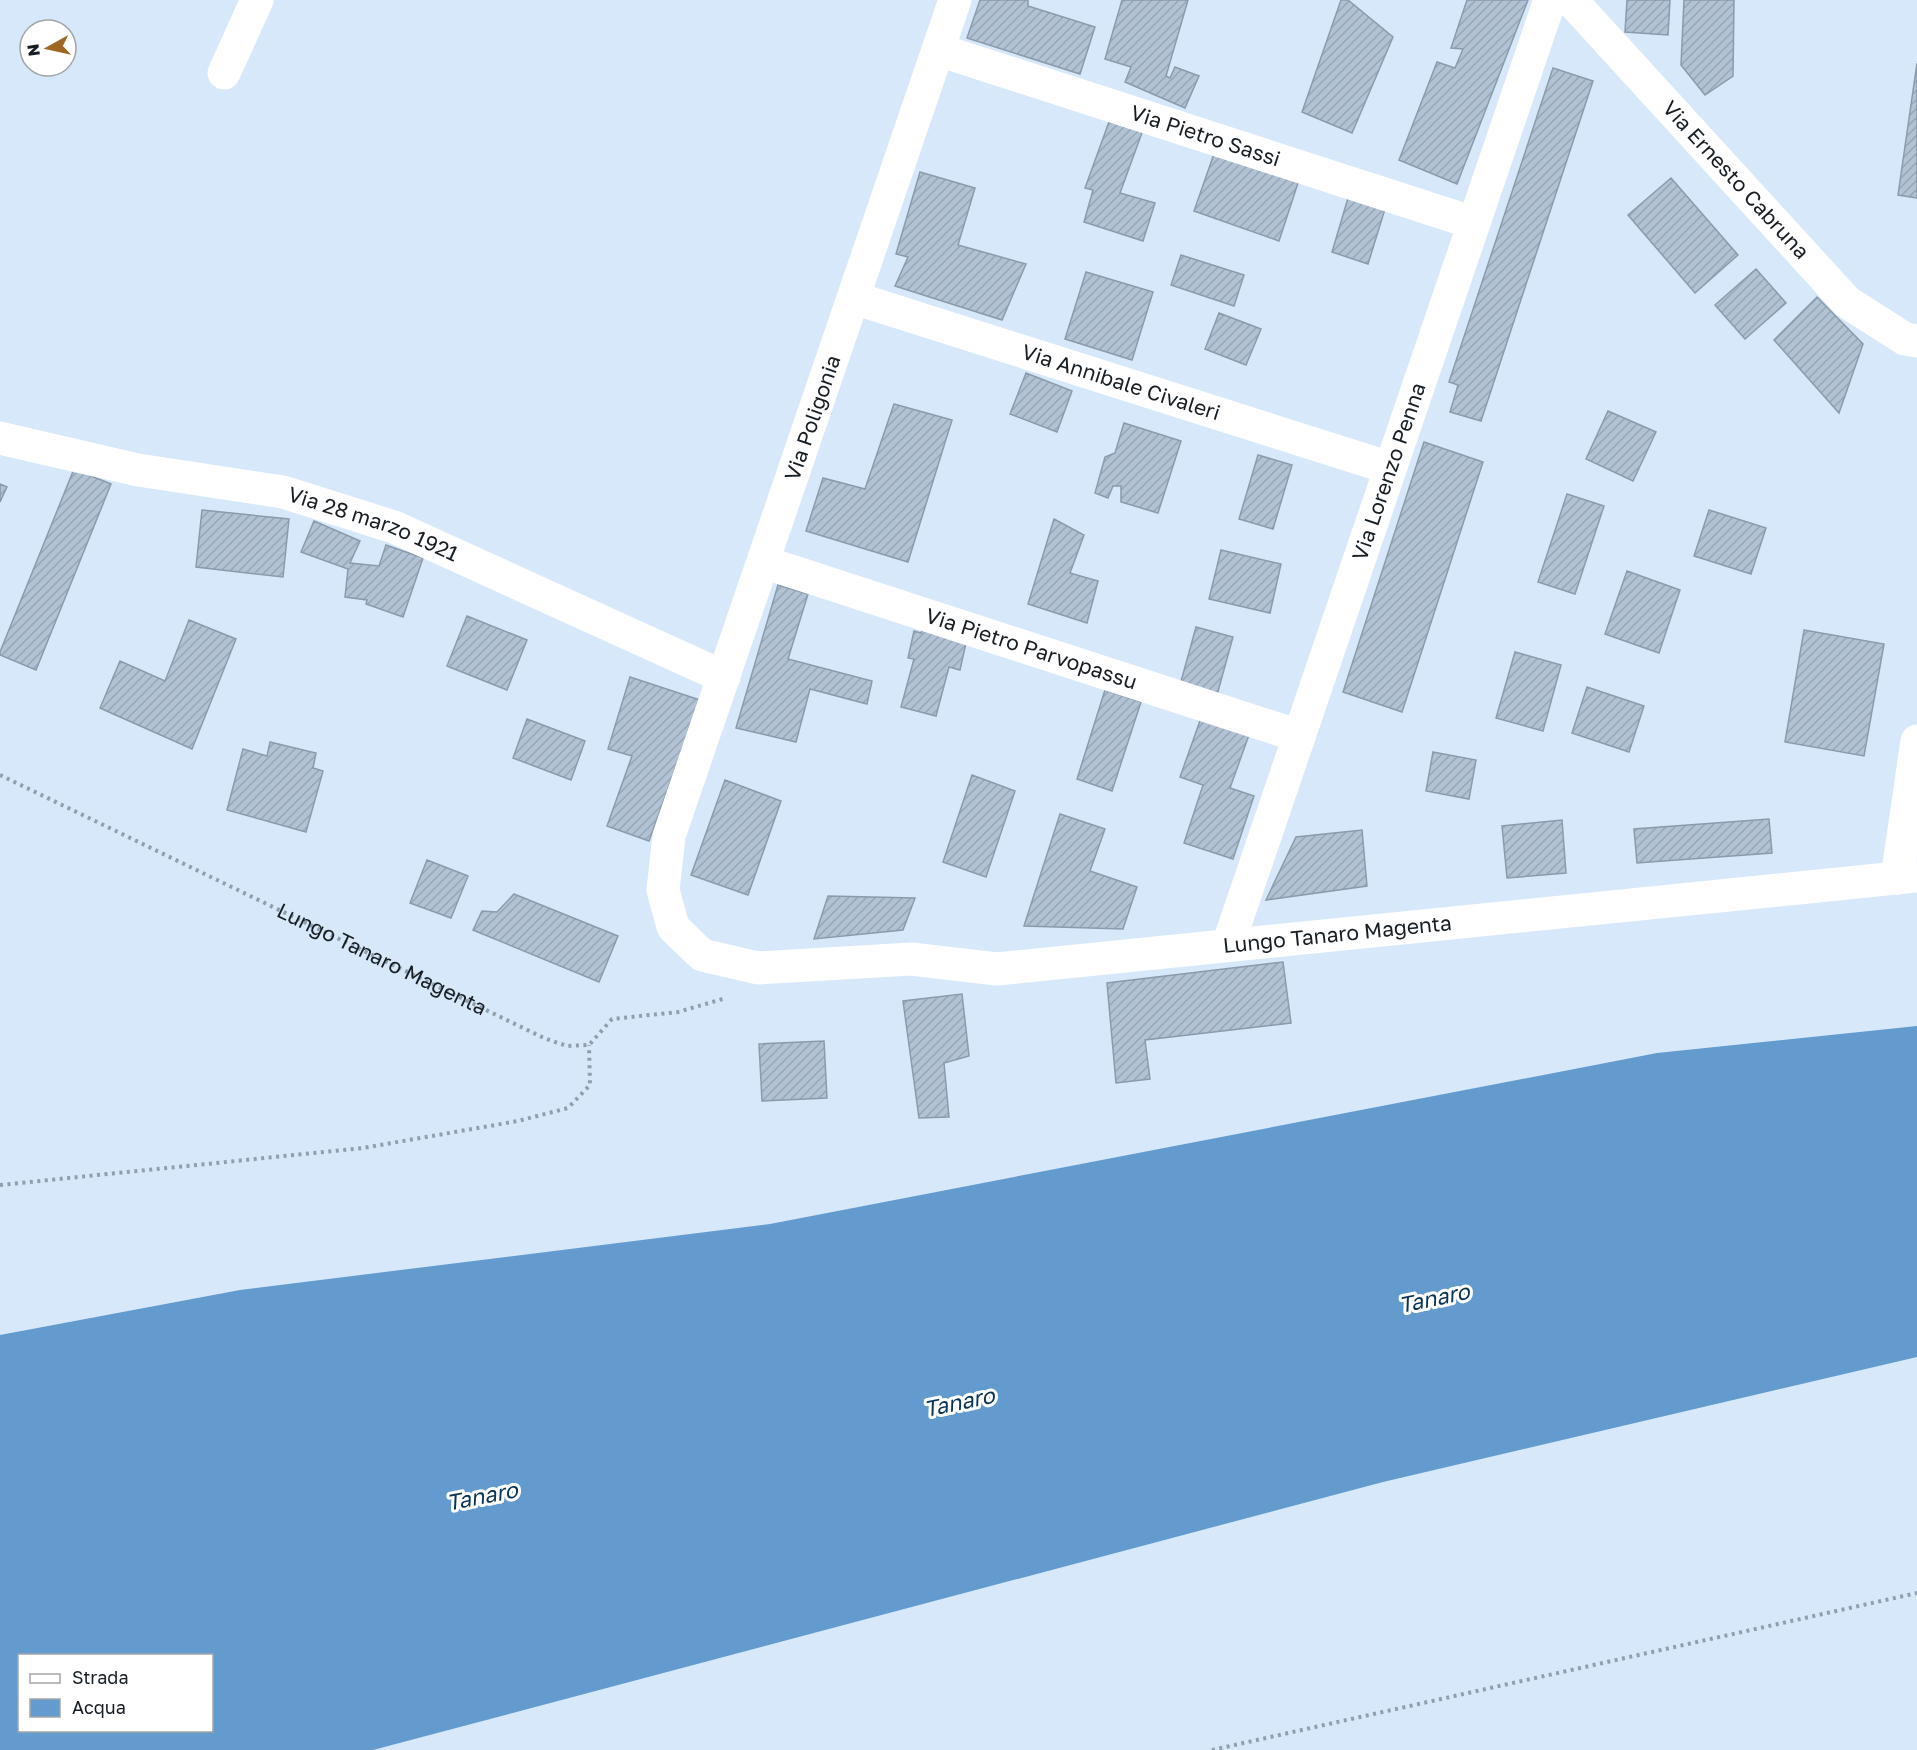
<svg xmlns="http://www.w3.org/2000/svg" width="1917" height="1750" viewBox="0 0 1917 1750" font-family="'Golos Text',sans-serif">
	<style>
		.water { fill: #639bcf; fill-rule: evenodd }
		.building { fill: url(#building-hatch); stroke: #8a9bac; stroke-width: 1.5 }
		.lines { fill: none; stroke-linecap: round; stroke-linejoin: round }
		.path { stroke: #919fad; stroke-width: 4; stroke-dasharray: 3 4.5; stroke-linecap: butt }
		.minor { stroke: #fff; stroke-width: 33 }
		.labels { text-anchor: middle; stroke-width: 6; stroke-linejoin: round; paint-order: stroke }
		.street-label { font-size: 21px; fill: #161d23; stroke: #fff }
		.water-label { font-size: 22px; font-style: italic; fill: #083456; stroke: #fff }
	</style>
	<defs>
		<pattern id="building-hatch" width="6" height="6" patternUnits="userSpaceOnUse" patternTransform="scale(1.5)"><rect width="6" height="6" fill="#b1c2d4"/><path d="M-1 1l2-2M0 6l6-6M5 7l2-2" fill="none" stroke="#98a6b6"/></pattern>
	</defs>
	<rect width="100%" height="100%" fill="#d6e8fa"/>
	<!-- water -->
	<path class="water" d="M1917,1026V1357L1383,1482L373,1750H0V1335L240,1290L770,1224L1657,1053ZM20,1656H212V1730H20Z"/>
	<!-- building -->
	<path class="building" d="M980,0H1028V6L1095,27L1080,74L967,38Z
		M1122,0H1188L1166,76L1170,78L1175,67L1199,76L1185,108L1125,82L1131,67L1105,59Z
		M1341,0H1348L1393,37L1352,133L1302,112Z
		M1467,0H1528L1457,184L1399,160L1437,62L1455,68L1463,49L1451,48Z
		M1627,0H1670L1668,35L1625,32Z
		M1684,0H1734L1733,76L1705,95L1681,65Z
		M1917,63V198L1898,195Z
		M1553,68L1593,81L1481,421L1450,412L1458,385L1449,382Z
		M1109,122L1143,130L1120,193L1155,203L1143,241L1084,222L1093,190L1085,188Z
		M1215,151L1299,180L1279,241L1194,211Z
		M920,172L975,188L958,245L1026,264L1002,320L895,286L908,257L896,254Z
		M1671,178L1738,255L1695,293L1628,215Z
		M1348,198L1385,209L1368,264L1332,252Z
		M1181,255L1244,275L1234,306L1171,285Z
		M1756,269L1786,303L1745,339L1715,305Z
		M1086,272L1153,292L1132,360L1065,339Z
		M1817,297L1863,344L1839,413L1774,340Z
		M1219,313L1261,329L1246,365L1205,349Z
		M1026,373L1072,391L1057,432L1010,414Z
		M894,404L952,420L908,562L806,531L823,478L865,489Z
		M1608,411L1656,432L1633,481L1586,459Z
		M1124,423L1181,441L1158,513L1121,502V486H1113L1108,498L1095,493L1105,457L1115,453Z
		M1424,442L1483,462L1402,712L1343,692Z
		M1258,455L1292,465L1273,529L1239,519Z
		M74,469L111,484L36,670L0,655V652Z
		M0,484L7,487L0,502Z
		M1567,494L1604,506L1575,594L1538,582Z
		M202,510L289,519L283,577L196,567Z
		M1709,510L1766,528L1751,574L1694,556Z
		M1054,519L1084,535L1070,573L1098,581L1087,623L1028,604Z
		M314,521L360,541L350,563L379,566L386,545L423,558L403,617L366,604L367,600L345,597L348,569L301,552Z
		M1221,550L1281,564L1270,613L1209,599Z
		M1627,571L1680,590L1659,653L1605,634Z
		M778,585L808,594L788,659L872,681L867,704L810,689L796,742L736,728Z
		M467,616L527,640L507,690L447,666Z
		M189,620L236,639L192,749L100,708L120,661L165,681Z
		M1196,627L1233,637L1217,695L1180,685Z
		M922,630L966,643L960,670L949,667L936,716L901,707L914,659L908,658L914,631L921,633Z
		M1804,630L1884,644L1864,756L1785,742Z
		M1515,652L1561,665L1543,731L1496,718Z
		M630,677L700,700L649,841L607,826L632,756L608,749Z
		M1587,687L1644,706L1629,752L1572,733Z
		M1105,690L1141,702L1112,791L1077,779Z
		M1201,718L1249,735L1230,788L1254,796L1233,859L1184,843L1203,785L1180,777Z
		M527,719L585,741L571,780L513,758Z
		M270,742L316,753L313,768L323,771L306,832L227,810L243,749L267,756Z
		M1433,752L1476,760L1469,799L1426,791Z
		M972,775L1015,791L986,877L943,862Z
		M725,780L781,801L748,895L691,875Z
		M1060,814L1105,829L1090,871L1137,887L1123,929L1024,926Z
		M1769,819L1772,853L1637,863L1634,829Z
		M1562,820L1566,873L1507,878L1502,826Z
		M1362,830L1367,886L1266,900L1296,837Z
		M427,860L468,876L451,918L410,903Z
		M514,894L618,936L599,982L473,930L482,911L497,912Z
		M828,896L915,898L903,930L814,939Z
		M1283,962L1291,1023L1145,1040L1150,1079L1116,1083L1107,983Z
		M962,994L969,1056L944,1063L949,1117L919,1118L903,1001Z
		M824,1041L827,1098L762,1101L759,1044Z"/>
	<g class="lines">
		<!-- path -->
		<g class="path">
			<path id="s1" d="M0,775L544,1038L567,1046L589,1045L612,1019L678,1012L726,998"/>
			<path d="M0,1185L363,1148L518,1121L568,1108L590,1085L589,1045"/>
			<path d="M1212,1750L1917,1593"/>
		</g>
		<!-- minor -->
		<g class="minor">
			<path id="s2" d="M955,0L669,836L663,890L673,927L702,955L758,968L911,959L997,969L1917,876"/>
			<path id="s3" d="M1571,0L1847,302L1905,339L1917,341"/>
			<path id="s4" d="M939,50L1474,223"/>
			<path d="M224,73L257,0"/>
			<path id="s5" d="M854,298L1390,468"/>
			<path id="s6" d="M0,438L138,470L283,492L394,527L724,677"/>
			<path id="s7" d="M763,562L1299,736"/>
			<path d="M1897,878L1917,741"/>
			<path id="s8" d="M1228,945L1550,0"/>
		</g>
	</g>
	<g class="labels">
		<!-- street labels -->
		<g class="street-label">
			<text dy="7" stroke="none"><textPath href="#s4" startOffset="280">Via Pietro Sassi</textPath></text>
			<text dy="7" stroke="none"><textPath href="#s3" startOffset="244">Via Ernesto Cabruna</textPath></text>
			<text dy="7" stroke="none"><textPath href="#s5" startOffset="280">Via Annibale Civaleri</textPath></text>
			<text transform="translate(813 418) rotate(-71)" y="7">Via Poligonia</text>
			<text dy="7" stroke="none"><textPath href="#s8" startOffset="500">Via Lorenzo Penna</textPath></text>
			<text dy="7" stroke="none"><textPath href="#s6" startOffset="384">Via 28 marzo 1921</textPath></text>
			<text dy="7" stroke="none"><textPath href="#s7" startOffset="282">Via Pietro Parvopassu</textPath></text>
			<text dy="7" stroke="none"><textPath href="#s2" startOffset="1656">Lungo Tanaro Magenta</textPath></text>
			<text dy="7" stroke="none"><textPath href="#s1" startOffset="424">Lungo Tanaro Magenta</textPath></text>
		</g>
		<!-- water labels -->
		<g class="water-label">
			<text transform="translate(1434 1298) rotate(-12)" y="8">Tanaro</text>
			<text transform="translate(959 1402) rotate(-12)" y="8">Tanaro</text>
			<text transform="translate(482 1496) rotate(-11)" y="8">Tanaro</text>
		</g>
	</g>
	<!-- legend -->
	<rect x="18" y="1654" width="195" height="78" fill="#ffffff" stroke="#a2a5a7" stroke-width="1.5"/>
	<rect x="30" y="1674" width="30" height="9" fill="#ffffff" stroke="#a2a5a7" stroke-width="1.5"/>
	<text x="72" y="1684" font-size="18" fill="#161d23">Strada</text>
	<rect x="30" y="1699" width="30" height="18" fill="#639bcf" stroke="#a2a5a7" stroke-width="1.5"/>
	<text x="72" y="1714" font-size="18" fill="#161d23">Acqua</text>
	<!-- north arrow -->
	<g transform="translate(48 48) rotate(262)"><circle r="28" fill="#ffffff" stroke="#a2a5a7" stroke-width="1.5"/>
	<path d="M0-4.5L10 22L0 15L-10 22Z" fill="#9e6722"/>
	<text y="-9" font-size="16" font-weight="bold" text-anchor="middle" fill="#161d23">N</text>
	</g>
</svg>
